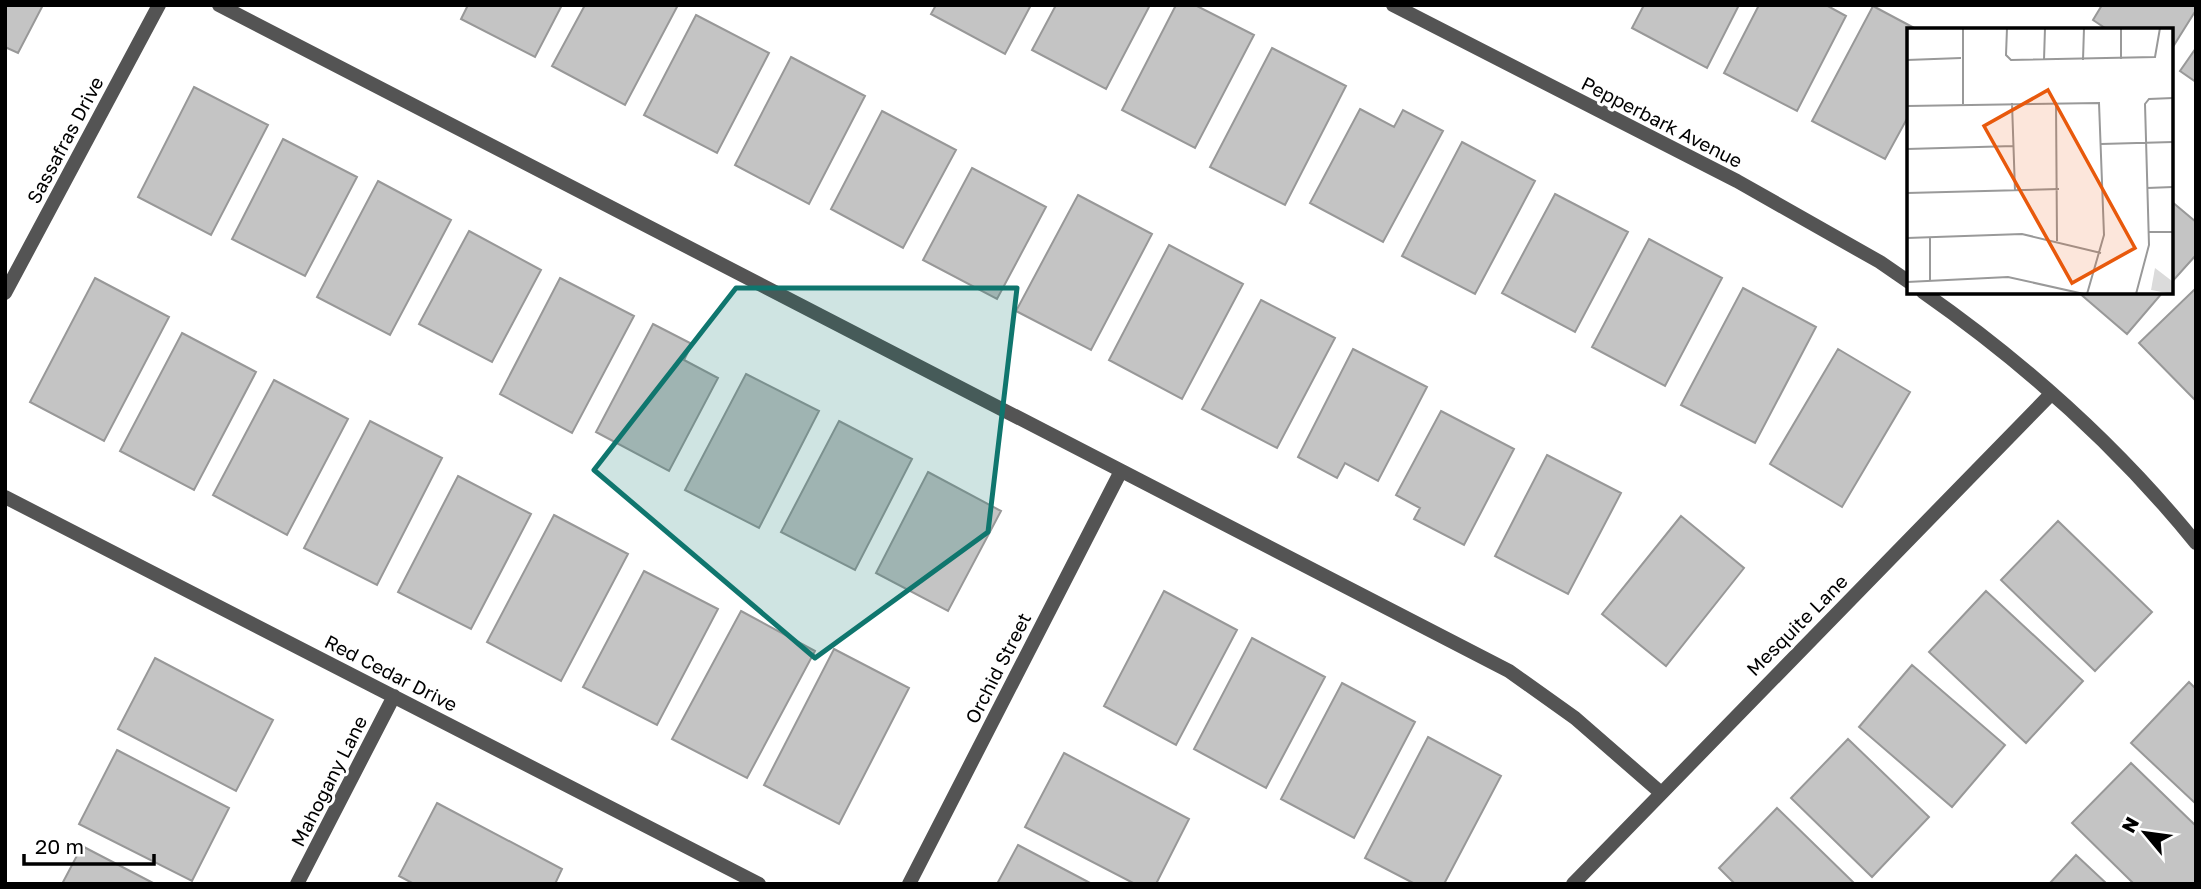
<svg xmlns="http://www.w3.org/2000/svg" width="2201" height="889" viewBox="0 0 2201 889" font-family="'Golos Text',sans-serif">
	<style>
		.building { fill: #c4c4c4; stroke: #989898; stroke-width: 2 }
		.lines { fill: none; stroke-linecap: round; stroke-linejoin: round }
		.minor { stroke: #545454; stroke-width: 14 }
		.marked { fill: #0f766e; fill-opacity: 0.2; stroke: #0f766e; stroke-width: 5; stroke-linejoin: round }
		.labels { text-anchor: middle; stroke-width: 6; stroke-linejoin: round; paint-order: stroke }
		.street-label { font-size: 19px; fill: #000; stroke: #fff }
		.inset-road { fill: none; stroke: #999; stroke-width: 2 }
		.view { fill: #e8590c; fill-opacity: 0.15; stroke: #e8590c; stroke-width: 3.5 }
		.inset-edge { fill: none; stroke: #000; stroke-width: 3.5 }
	</style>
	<rect width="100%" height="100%" fill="#fff"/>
	<!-- building -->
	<path class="building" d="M5,5H43L18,53L5,47Z
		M468,5H562L535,57L461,19Z
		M585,5H678L625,105L552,66Z
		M936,5H1031L1005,54L931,14Z
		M1056,5H1150L1106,89L1032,50Z
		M1176,5H1195L1254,35L1195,148L1122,110Z
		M1644,5H1739L1707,68L1632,28Z
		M1759,5H1826L1846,16L1797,111L1724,73Z
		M2102,5H2196V10L2171,50V30H2108L2093,20Z
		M1873,6L1918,30H1909V115L1885,159L1812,121Z
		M696,15L769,53L717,153L644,115Z
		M1272,48L1346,86L1285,205L1210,167Z
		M2196,48V82L2180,71Z
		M791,57L865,96L809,204L735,165Z
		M194,87L268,125L211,235L138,197Z
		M1360,109L1394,127L1403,110L1443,131L1383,242L1310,203Z
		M882,111L956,150L903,248L831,209Z
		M283,139L357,177L305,276L232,239Z
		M1462,142L1535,181L1475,294L1402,256Z
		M972,168L1046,207L997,299L923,260Z
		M378,181L451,220L390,335L317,297Z
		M1555,194L1628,232L1575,332L1502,293Z
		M1078,195L1152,234L1091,350L1016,311Z
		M2171,201L2196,222V255L2171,283Z
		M469,231L541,270L492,362L419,324Z
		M1649,239L1722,278L1665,386L1592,347Z
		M1169,245L1243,284L1182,399L1109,360Z
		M95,278L169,317L104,441L30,402Z
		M560,278L634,316L572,433L500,394Z
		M1743,288L1816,327L1755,443L1681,405Z
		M2196,288V401L2139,343Z
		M2078,292H2163L2127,334Z
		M1261,300L1335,338L1277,448L1202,409Z
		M653,324L692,344L684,360L718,378L669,471L596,432Z
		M182,333L256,372L194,490L120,451Z
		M1353,349L1427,387L1378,481L1345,463L1337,478L1298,457Z
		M1838,349L1910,392L1842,507L1770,464Z
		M746,374L819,411L759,528L685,490Z
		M274,380L348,419L287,535L213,495Z
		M1441,411L1514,449L1464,545L1414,519L1420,508L1396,495Z
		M370,421L442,458L377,585L304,548Z
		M839,421L912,459L855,570L781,532Z
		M1547,455L1621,493L1568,594L1495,556Z
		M928,472L1001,511L948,611L876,573Z
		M458,476L531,514L471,629L398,592Z
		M554,515L628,554L561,681L487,642Z
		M1681,516L1744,568L1666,666L1602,614Z
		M2058,521L2152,612L2095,671L2001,580Z
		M644,571L718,609L657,725L583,687Z
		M1164,591L1237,630L1176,745L1104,706Z
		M1986,591L2083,681L2026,743L1929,652Z
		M741,611L815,651L747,778L672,739Z
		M1252,638L1325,677L1266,788L1194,749Z
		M834,649L909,688L839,824L764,785Z
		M155,658L273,720L236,791L118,729Z
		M1912,665L2005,745L1952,807L1859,727Z
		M2189,682L2196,689V804L2131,743Z
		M1342,683L1415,722L1354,838L1281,799Z
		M1428,737L1501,776L1444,884H1415L1365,858Z
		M1848,739L1929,817L1872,877L1791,798Z
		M117,750L229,808L192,881L79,824Z
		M1064,753L1189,819L1156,884H1135L1025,827Z
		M2131,763L2196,826V884H2134L2072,823Z
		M437,803L562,869L555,884H414L399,876Z
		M1777,808L1854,883L1853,884H1735L1719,868Z
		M1018,845L1092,884H997Z
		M82,846L155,884H62Z
		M2076,855L2107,884H2049Z"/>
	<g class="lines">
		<!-- minor -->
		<path class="minor" d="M219,5L1509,671L1575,718L1660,792
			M1393,5L1737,181L1880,262L1909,282
			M1923,292C2023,362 2119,448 2196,543
			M5,293L159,5
			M5,497L759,884
			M297,884L394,696
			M909,884L1121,471
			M1573,884L2051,394"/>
	</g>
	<!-- marked area -->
	<path class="marked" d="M736,288H1017L988,532L815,658L594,470Z"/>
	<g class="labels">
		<!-- street labels -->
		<g class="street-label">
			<text transform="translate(1662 122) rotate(27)" y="7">Pepperbark Avenue</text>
			<text transform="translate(65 140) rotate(-62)" y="7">Sassafras Drive</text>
			<text transform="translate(1797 625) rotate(-45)" y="7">Mesquite Lane</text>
			<text transform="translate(998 668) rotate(-63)" y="7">Orchid Street</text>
			<text transform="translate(391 673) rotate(27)" y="7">Red Cedar Drive</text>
			<text transform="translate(329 781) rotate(-63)" y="7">Mahogany Lane</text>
		</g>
	</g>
	<!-- overview -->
	<g transform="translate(1907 28)">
		<rect width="266" height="266" fill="#fff"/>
		<path d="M248,240L265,253L266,266L244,262Z" fill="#dbdbdb"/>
		<path class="inset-road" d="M56,0V76M100,0L99,27L104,32L248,29L253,0M214,31V0M0,32L54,30M137,32L138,0M176,32L177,0M149,74L150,213M105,75L108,163M0,78L192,75L197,207L180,266M194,116L266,114M0,121L107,118M240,160L266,159M0,165L152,161M242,204H266M23,209V253M0,210L115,206L194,225M0,254L101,249L177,266M229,266L242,217L238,76L242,71L266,70"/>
		<path class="view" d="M141,62L228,220L165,255L77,98Z"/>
		<rect width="266" height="266" class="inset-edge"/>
	</g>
	<!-- border -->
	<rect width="2201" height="889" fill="none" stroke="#000000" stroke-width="14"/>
	<!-- north arrow -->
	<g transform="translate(2145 833) rotate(299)" stroke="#ffffff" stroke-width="5" paint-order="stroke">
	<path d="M0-5L12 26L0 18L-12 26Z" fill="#000000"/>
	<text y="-10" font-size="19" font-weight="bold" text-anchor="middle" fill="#000000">N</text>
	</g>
	<!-- scale -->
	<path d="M24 854v10h130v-10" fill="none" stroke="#000000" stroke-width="3.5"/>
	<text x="35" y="854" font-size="21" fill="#000000" stroke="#ffffff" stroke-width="5" paint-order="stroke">20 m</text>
</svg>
